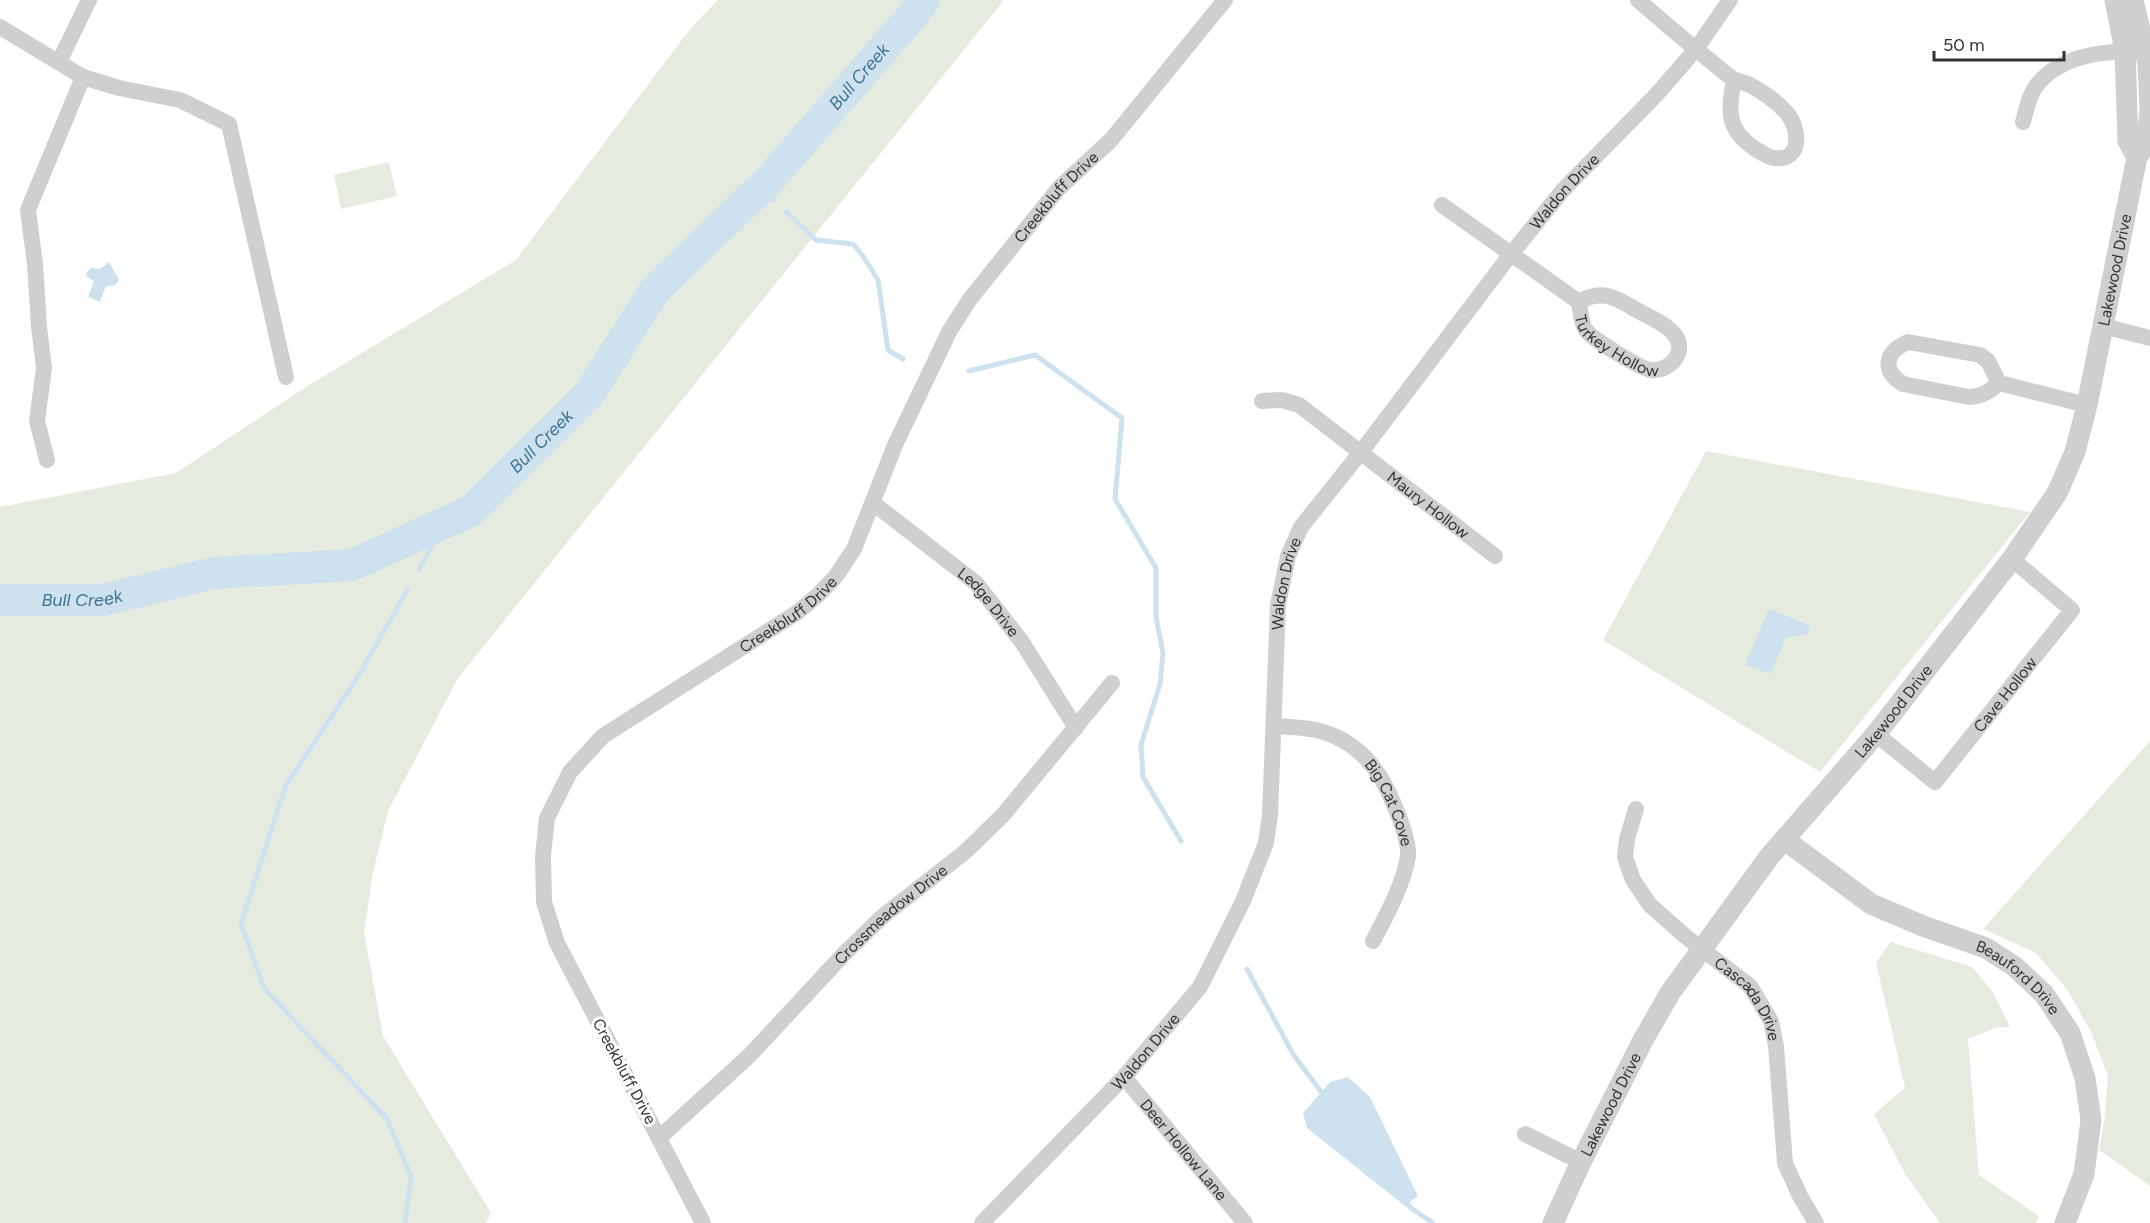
<svg xmlns="http://www.w3.org/2000/svg" width="2150" height="1223" viewBox="0 0 2150 1223" font-family="Figtree,sans-serif">
	<style>
		.green { fill: #e5ebde }
		.water { fill: #cde1ee }
		.lines { fill: none; stroke-linecap: round; stroke-linejoin: round }
		.stream { stroke: #cde1ee; stroke-width: 5 }
		.river { stroke: #cde1ee; stroke-width: 32 }
		.minor { stroke: #cfcfcf; stroke-width: 16 }
		.tertiary { stroke: #cfcfcf; stroke-width: 21 }
		.labels { text-anchor: middle; stroke-width: 6; stroke-linejoin: round; paint-order: stroke }
		.street-label { font-size: 16px; fill: #323232; stroke: #fff }
		.water-label { font-size: 18px; font-style: italic; fill: #3e7396; stroke: #fff }
	</style>
	<rect width="100%" height="100%" fill="#fff"/>
	<!-- green -->
	<path class="green" d="M718,0H1004L458,678L388,811L373,872L364,932L383,1036L491,1213L486,1223H0V507L176,473L309,385L516,260L690,29Z
		M389,162L397,196L341,209L334,175Z
		M1706,451L2030,512L1820,772L1603,640Z
		M2150,741V1186L2099,1150L2105,1116L2108,1076L2091,1032L2067,989L2036,953L1983,929Z
		M1891,942L1972,967L1993,992L2010,1027H1998L1968,1039L1979,1175L2039,1216L2036,1223H1940L1905,1174L1874,1114L1905,1088L1876,962Z"/>
	<!-- water -->
	<path class="water" d="M109,262L119,280L115,285L106,286L100,302L88,297L94,281L86,276L87,272L91,268L100,269Z
		M1769,609L1809,625V634L1786,638L1771,673H1768L1746,665V662Z
		M1348,1077L1370,1097L1418,1196L1405,1206L1307,1128L1303,1113L1330,1082Z"/>
	<g class="lines">
		<!-- stream -->
		<path class="stream" d="M760,188L773,200
			M786,212L816,240L853,244L863,256L878,280L888,350L903,359
			M969,371L1035,355L1122,418L1115,499L1156,568V617L1163,653L1160,684L1141,745L1143,777L1181,841
			M419,569L445,523
			M1247,969L1293,1054L1325,1097
			M1404,1199L1411,1208L1433,1223
			M405,1223L411,1177L387,1119L264,988L241,923L286,785L360,673L408,589"/>
		<!-- river -->
		<path class="river" id="s1" d="M0,600H103L214,573L352,565L471,511L589,394L655,290L769,180L913,15L924,0"/>
		<!-- minor -->
		<g class="minor">
			<path d="M1638,0C1661,20 1684,40 1708,59C1716,65 1724,73 1733,79C1738,82 1744,82 1750,85C1762,91 1777,102 1786,112C1800,127 1803,162 1774,158C1767,157 1761,152 1754,148C1726,129 1728,109 1734,80"/>
			<path d="M0,27L83,77L28,210L35,264L39,327L44,368L37,421L47,460"/>
			<path d="M59,62L89,0"/>
			<path d="M83,77L119,88L180,100L229,124L286,377"/>
			<path d="M2023,122C2026,111 2029,95 2036,86C2058,57 2101,50 2135,52"/>
			<path id="s2" d="M1442,205L1579,302C1580,310 1581,321 1585,329C1590,338 1641,369 1651,370C1671,372 1688,350 1674,334C1665,323 1647,316 1635,309C1615,297 1601,289 1579,302"/>
			<path d="M2103,326L2150,338"/>
			<path d="M1999,383C1990,391 1982,397 1969,397L1903,384C1881,370 1885,352 1908,342L1980,355L1988,361L1999,383L2087,405"/>
			<path id="s3" d="M1262,401L1282,400L1299,405L1495,556"/>
			<path id="s4" d="M873,503L976,583L1022,642L1076,728"/>
			<path id="s5" d="M1275,726C1288,727 1303,727 1316,730C1358,740 1380,769 1395,807C1400,819 1409,843 1408,856C1403,886 1387,914 1373,941"/>
			<path id="s6" d="M1876,734L1935,782L2072,610L2012,559"/>
			<path id="s7" d="M1636,809L1627,839L1625,857L1633,880L1650,905L1685,936L1750,986L1771,1021L1776,1046L1785,1163L1800,1196L1816,1223"/>
			<path id="s8" d="M1124,1077L1245,1223"/>
			<path d="M1525,1134L1581,1162"/>
			<path id="s9" d="M660,1137L750,1055L843,955L883,916L965,852L1003,815L1112,683"/>
			<path id="s10" d="M703,1223L557,943L544,902L543,856L547,818L570,772L603,736L798,612L819,594L836,576L854,549L895,445L949,332L970,299L1059,188L1111,140L1225,0"/>
			<path id="s11" d="M982,1223L1124,1077L1200,987L1243,901L1266,843L1270,815L1278,605L1288,556L1301,527L1361,452L1511,254L1563,190L1657,94L1696,49L1730,0"/>
		</g>
		<!-- tertiary -->
		<g class="tertiary">
			<path d="M2115,0L2125,51L2128,141L2137,157"/>
			<path d="M2133,0L2148,64L2150,107"/>
			<path id="s12" d="M1785,840L1871,904L1923,926L1986,948L2014,966L2044,994L2070,1033L2085,1078L2091,1120L2084,1174L2065,1223"/>
			<path id="s13" d="M1553,1223L1581,1162L1643,1040L1670,993L1769,857L1876,734L2012,559L2057,493L2075,452L2087,405L2137,157L2147,143L2150,111"/>
		</g>
	</g>
	<g class="labels">
		<!-- street labels -->
		<g class="street-label">
			<text dy="6" stroke="none"><textPath href="#s11" startOffset="1227">Waldon Drive</textPath></text>
			<text dy="6" stroke="none"><textPath href="#s10" startOffset="1269">Creekbluff Drive</textPath></text>
			<text dy="6" stroke="none"><textPath href="#s13" startOffset="1122">Lakewood Drive</textPath></text>
			<text dy="6" stroke="none"><textPath href="#s2" startOffset="231">Turkey Hollow</textPath></text>
			<text dy="6" stroke="none"><textPath href="#s3" startOffset="201">Maury Hollow</textPath></text>
			<text dy="6" stroke="none"><textPath href="#s11" startOffset="741">Waldon Drive</textPath></text>
			<text dy="6" stroke="none"><textPath href="#s4" startOffset="153">Ledge Drive</textPath></text>
			<text dy="6" stroke="none"><textPath href="#s10" startOffset="765">Creekbluff Drive</textPath></text>
			<text dy="6" stroke="none"><textPath href="#s6" startOffset="188">Cave Hollow</textPath></text>
			<text dy="6" stroke="none"><textPath href="#s13" startOffset="618">Lakewood Drive</textPath></text>
			<text dy="6" stroke="none"><textPath href="#s5" startOffset="150">Big Cat Cove</textPath></text>
			<text dy="6" stroke="none"><textPath href="#s9" startOffset="321">Crossmeadow Drive</textPath></text>
			<text dy="6" stroke="none"><textPath href="#s12" startOffset="274">Beauford Drive</textPath></text>
			<text dy="6" stroke="none"><textPath href="#s7" startOffset="242">Cascada Drive</textPath></text>
			<text dy="6" stroke="none"><textPath href="#s11" startOffset="237">Waldon Drive</textPath></text>
			<text transform="translate(625 1071) rotate(62)" y="6">Creekbluff Drive</text>
			<text dy="6" stroke="none"><textPath href="#s13" startOffset="132">Lakewood Drive</textPath></text>
			<text dy="6" stroke="none"><textPath href="#s8" startOffset="94">Deer Hollow Lane</textPath></text>
		</g>
		<!-- water labels -->
		<g class="water-label">
			<text dy="6" stroke="none"><textPath href="#s1" startOffset="1071">Bull Creek</textPath></text>
			<text dy="6" stroke="none"><textPath href="#s1" startOffset="585">Bull Creek</textPath></text>
			<text dy="6" stroke="none"><textPath href="#s1" startOffset="82">Bull Creek</textPath></text>
		</g>
	</g>
	<!-- scale -->
	<path d="M1934 51v9h130v-9" fill="none" stroke="#323232" stroke-width="3"/>
	<text x="1943" y="51" font-size="18" fill="#323232" stroke="#ffffff" stroke-width="4.5" paint-order="stroke">50 m</text>
</svg>
